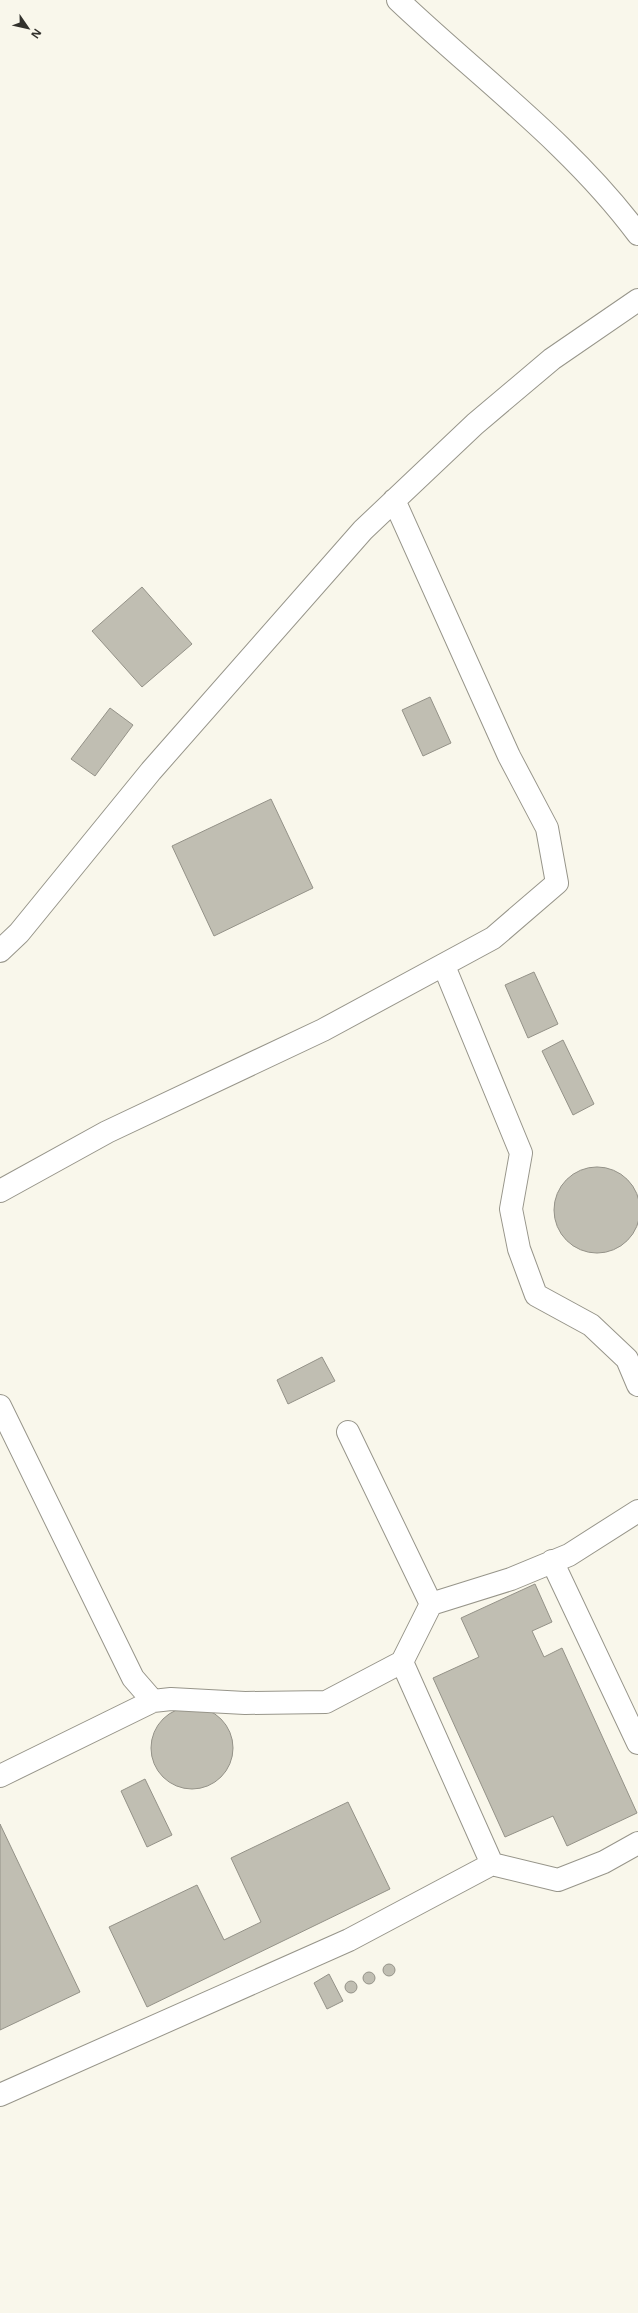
<svg xmlns="http://www.w3.org/2000/svg" width="638" height="2313" viewBox="0 0 638 2313" font-family="'Noto Sans',sans-serif">
	<style>
		.building { fill: #c0beb2; stroke: #949288 }
		.lines { fill: none; stroke-linecap: round; stroke-linejoin: round }
		.minor-casing { stroke: #97958a; stroke-width: 24 }
		.minor { stroke: #fff; stroke-width: 22 }
	</style>
	<rect width="100%" height="100%" fill="#f9f7eb"/>
	<!-- building -->
	<path class="building" d="M142,587L192,644L142,687L92,631Z
		M430,697L451,743L423,756L402,710Z
		M110,708L133,725L95,776L71,759Z
		M271,799L313,888L214,936L172,846Z
		M534,972L558,1024L528,1038L505,985Z
		M563,1040L594,1104L573,1115L542,1051Z
		M554 1210a43 43 0 1 1 86 0a43 43 0 1 1-86 0Z
		M322,1357L335,1381L288,1404L277,1380Z
		M535,1584L552,1622L532,1631L544,1657L562,1648L637,1813L567,1846L553,1816L505,1837L433,1678L479,1657L461,1618Z
		M151 1748a41 41 0 1 1 82 0a41 41 0 1 1-82 0Z
		M145,1779L172,1835L147,1847L121,1791Z
		M348,1802L390,1889L147,2007L109,1927L197,1885L224,1940L261,1922L231,1858Z
		M0,1824L80,1992L0,2030Z
		M383 1970a6 6 0 1 1 12 0a6 6 0 1 1-12 0Z
		M363 1978a6 6 0 1 1 12 0a6 6 0 1 1-12 0Z
		M329,1974L343,2001L327,2009L314,1983Z
		M345 1987a6 6 0 1 1 12 0a6 6 0 1 1-12 0Z"/>
	<g class="lines">
		<defs>
			<path id="minor" d="M398,0C478,76 571,144 638,234
				M0,951L19,933L151,771L363,530L475,424L552,359L638,300
				M444,966L521,1153L511,1209L519,1249L536,1295L591,1325L627,1359L638,1385
				M0,1191L107,1132L323,1030L493,938L557,883L547,828L509,756L394,500
				M0,1406L133,1678L153,1701L171,1699L245,1703L326,1702L402,1662L431,1604L348,1432
				M552,1561L638,1743
				M431,1604L511,1579L569,1555L638,1511
				M0,1776L153,1701
				M492,1864L558,1880L604,1862L638,1843
				M0,2095L349,1940L492,1864L402,1662"/>
		</defs>
		<!-- minor casing -->
		<use href="#minor" class="minor-casing"/>
		<!-- minor -->
		<use href="#minor" class="minor"/>
	</g>
	<!-- north arrow -->
	<g transform="translate(28 28) rotate(124)" stroke="#f9f7eb" stroke-width="3" paint-order="stroke">
	<path d="M0-3L7 15L0 10L-7 15Z" fill="#32312c"/>
	<text y="-6" font-size="11" font-weight="bold" text-anchor="middle" fill="#32312c">N</text>
	</g>
</svg>
